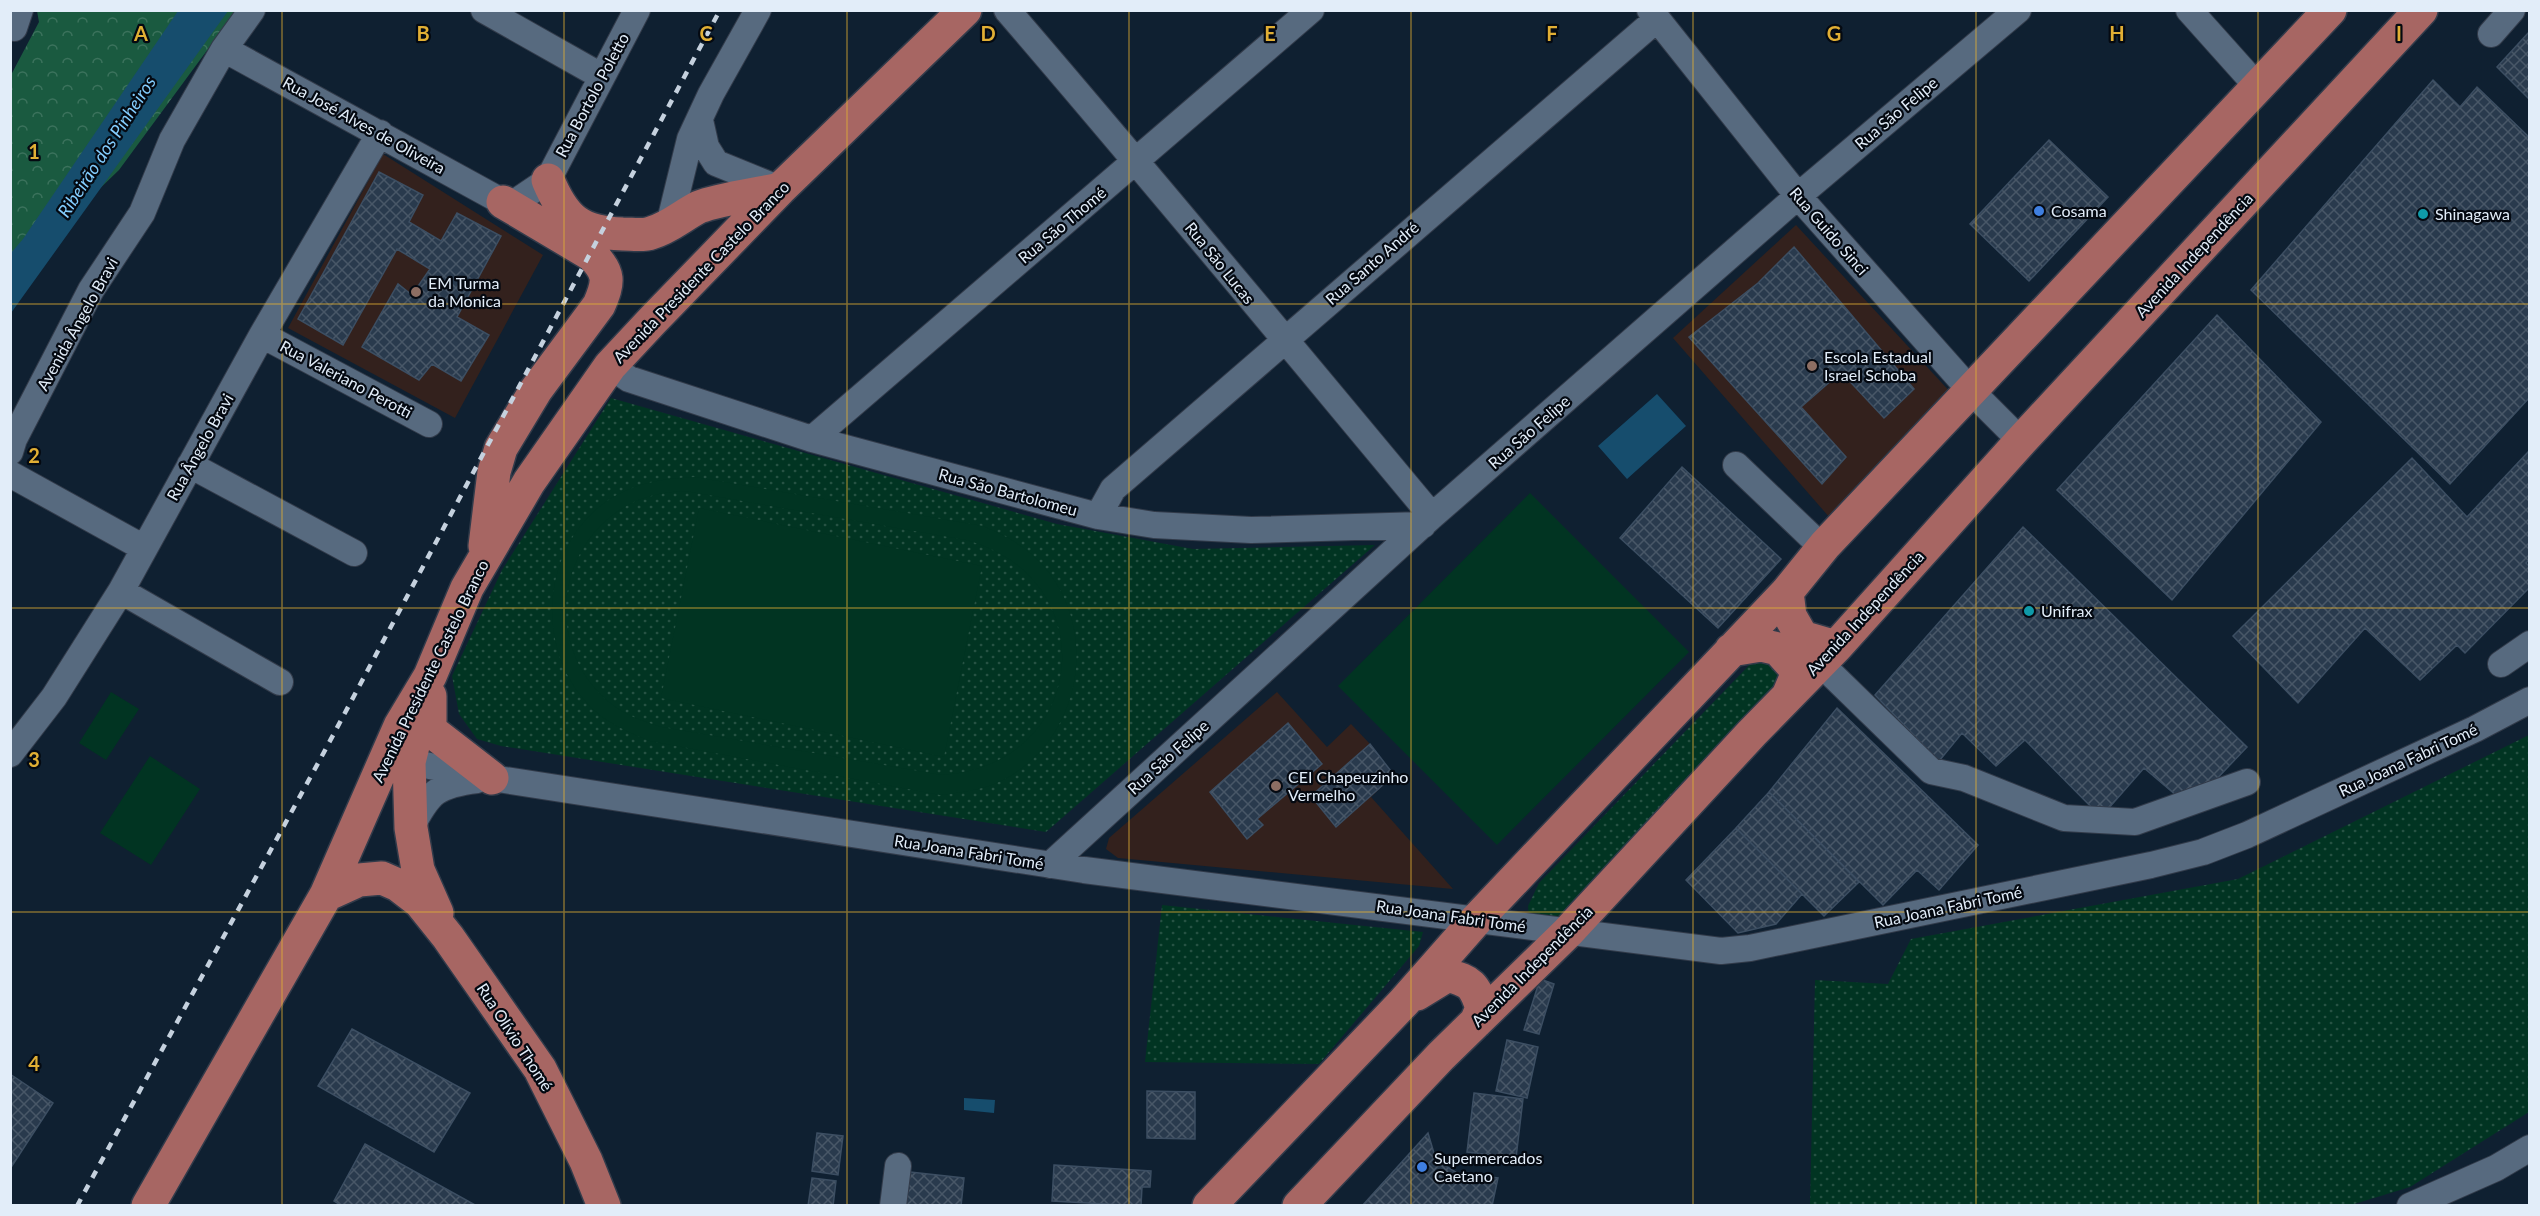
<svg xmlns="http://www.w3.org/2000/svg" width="2540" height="1216" viewBox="0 0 2540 1216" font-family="Lato,sans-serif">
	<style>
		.education { fill: #33211d }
		.grass { fill: url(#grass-dots) }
		.forest { fill: url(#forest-crowns) }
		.pitch { fill: #013422; fill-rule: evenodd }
		.water { fill: #164d6d }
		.building { fill: url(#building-cross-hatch); stroke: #3c4e62; stroke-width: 1.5 }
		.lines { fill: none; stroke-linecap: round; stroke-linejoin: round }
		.minor-casing { stroke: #323b4a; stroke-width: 28 }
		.major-casing { stroke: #323b4a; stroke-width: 36 }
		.minor { stroke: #576a7f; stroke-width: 26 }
		.major { stroke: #a76663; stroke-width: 33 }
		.rail { stroke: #c5d1de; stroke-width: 4.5; stroke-dasharray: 8 8; stroke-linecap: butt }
		.grid { fill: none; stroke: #e1af34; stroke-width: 1.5; stroke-opacity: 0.55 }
		.shop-dot { fill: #3f7fe0; stroke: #040911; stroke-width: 2 }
		.culture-dot { fill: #0f9aa8; stroke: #040911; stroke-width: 2 }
		.education-dot { fill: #8d6e63; stroke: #040911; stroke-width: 2 }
		.labels { text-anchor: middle; stroke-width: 4.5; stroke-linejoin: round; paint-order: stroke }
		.street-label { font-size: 16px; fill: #e2edf9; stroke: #040911 }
		.poi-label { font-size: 16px; fill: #e2edf9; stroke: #040911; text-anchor: start }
		.water-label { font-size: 18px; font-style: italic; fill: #83cdfe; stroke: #040911 }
		.grid-label { font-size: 20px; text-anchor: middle; font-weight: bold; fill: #e1af34; stroke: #040911; stroke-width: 4.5; stroke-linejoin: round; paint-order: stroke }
	</style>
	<defs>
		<pattern id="grass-dots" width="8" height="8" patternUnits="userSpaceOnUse" patternTransform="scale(1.5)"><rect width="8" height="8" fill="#013422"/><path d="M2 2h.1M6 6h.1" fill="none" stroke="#265243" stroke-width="1.8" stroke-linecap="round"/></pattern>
		<pattern id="forest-crowns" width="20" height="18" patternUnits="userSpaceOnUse" patternTransform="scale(1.5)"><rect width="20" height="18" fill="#1a5a40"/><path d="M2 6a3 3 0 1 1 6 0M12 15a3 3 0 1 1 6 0" fill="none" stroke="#3b725c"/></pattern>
		<pattern id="building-cross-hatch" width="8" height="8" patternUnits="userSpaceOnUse" patternTransform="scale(1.5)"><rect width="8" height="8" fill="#293a4d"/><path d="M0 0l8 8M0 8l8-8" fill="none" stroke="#485767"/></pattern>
	</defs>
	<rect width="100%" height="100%" fill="#0f2031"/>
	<!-- education -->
	<path class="education" d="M383,154L543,255L455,418L288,328Z
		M1796,225L1953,395L1830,518L1673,338Z
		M1277,692L1327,747L1351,724L1370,744L1394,775L1371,797L1453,889L1118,858L1106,849L1109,838Z"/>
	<!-- grass -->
	<path class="grass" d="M611,398L1057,524L1193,549L1375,545L1046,832L501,746L477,739L459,714L452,676L502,570Z
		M1774,655L1785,690L1561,924L1529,917L1528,906L1539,883L1758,656Z
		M2529,735V1112L2410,1187L2351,1205H1810L1815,980L1888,984L1911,939L2238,879Z
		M1162,905L1423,932L1419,946L1319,1064L1145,1062Z"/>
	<!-- forest -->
	<path class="forest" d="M37,11H236L119,170L65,222L11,284V75L39,22Z"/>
	<!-- pitch -->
	<path class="pitch" d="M695,477L983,526C1007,536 1029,548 1046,569C1104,639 1076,754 989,786C973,791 957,793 940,795L650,741C633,734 616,727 601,716C531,661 537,541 615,496C641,482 666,478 695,477ZM685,491L966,540C1106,578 1089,765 942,775L662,727C643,721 624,715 609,702C544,648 555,545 628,505C646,495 665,492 685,491Z
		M1530,493L1689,652L1497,845L1338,686Z
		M699,508L982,566L944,757L661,698Z
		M111,692L139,709L106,760L79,743Z
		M150,756L200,789L151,865L100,833Z"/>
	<!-- water -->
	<path class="water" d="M178,11H228L11,313V253L23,239Z
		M1657,394L1686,426L1627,479L1598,446Z
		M964,1098L995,1100L994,1113L964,1110Z"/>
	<!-- building -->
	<path class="building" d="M2530,31V100L2497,67Z
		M2433,80L2460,107L2477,87L2530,138V397L2450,484L2251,290Z
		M2049,140L2108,197L2029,281L1970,224Z
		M379,172L423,195L409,222L441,241L457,213L501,236L457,317L489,335L461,381L432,364L419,380L362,347L398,284L412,295L430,269L397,249L343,345L298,319Z
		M1794,247L1914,389L1884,418L1841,372L1801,407L1846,457L1822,484L1689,337L1758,283Z
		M2217,315L2321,422L2172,600L2057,490Z
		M2530,450V559L2526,563L2530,567V587L2465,653L2457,645L2420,680L2365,628L2298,703L2233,636L2412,458L2467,517Z
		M1682,467L1781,559L1718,628L1620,538Z
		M2023,527L2247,747L2190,807L2144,768L2101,817L2025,740L1996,766L1962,733L1939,761L1875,695Z
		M1837,708L1978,845L1939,890L1917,870L1883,905L1769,792Z
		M1288,723L1322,764L1257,819L1263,825L1247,839L1210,792Z
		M1370,744L1394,775L1336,827L1311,796Z
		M1769,792L1859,882L1824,916L1736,828Z
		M1736,828L1802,894L1776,924L1738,933L1686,880Z
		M1540,979L1554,984L1539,1034L1524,1030Z
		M352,1029L470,1093L434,1152L318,1086Z
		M1507,1040L1538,1047L1527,1098L1496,1091Z
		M10,1074L53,1103L10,1169Z
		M1147,1091L1195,1092V1139L1147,1138Z
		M1474,1093L1523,1099L1516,1158L1467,1152Z
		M817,1133L843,1136L838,1175L812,1171Z
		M1428,1133L1436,1160L1457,1173L1498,1178L1492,1206H1362Z
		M365,1144L477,1206H342L334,1201Z
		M1054,1165L1151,1171L1150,1187H1142L1141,1206L1052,1201Z
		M901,1171L964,1178L961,1206H898Z
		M812,1178L836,1181L833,1206H808Z"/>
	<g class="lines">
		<defs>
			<path id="minor" d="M484,10L601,76
				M1007,10C1151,177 1291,347 1432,516
				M1650,10L1798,196L1971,391L2021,441
				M2189,10L2257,86
				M14,28L20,10
				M2491,34L2512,10
				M224,49L492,196L503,202L517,201L548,180L637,10
				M700,120L706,147L716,163L780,189
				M669,225L690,139L711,94L758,10
				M262,335L429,424
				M610,366L629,379L812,439L1098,516L1154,525L1251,530L1423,525
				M812,439L1311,10
				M10,452L14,439L91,290L142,213L172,140L224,49L252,10
				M190,465L354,553
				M1736,465L1823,548
				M10,474L144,548
				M1098,516L1113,489L1657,19
				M121,591L280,682
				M1820,663L1931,771L1964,778L2064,818L2135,822L2247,782
				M2501,664L2530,644
				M10,754L54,697L121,591L262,335L380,133
				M409,762L492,778L1084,870L1721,951L1750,948L2151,865L2203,852L2247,835L2475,729L2530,700
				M411,828C429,792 437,785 477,780
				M1050,865L1432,516L1798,196L2018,10
				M893,1206L898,1166
				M2410,1206L2496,1168L2530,1148"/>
			<path id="major" d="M548,180C564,219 580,233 623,234C632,234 643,236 651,233C669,228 683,215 699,207C719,199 758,194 780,189
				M485,546L494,472L501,448L536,390L599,305C609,282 610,273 592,255L503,202
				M1787,592L1790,616L1802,637L1836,647
				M1731,650L1761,645L1778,649L1794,667L1796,677L1788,696
				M430,696V730L492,778
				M419,722L409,762L411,828L418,870L437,913
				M326,895L359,880L382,878L398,885L420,902L448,937L540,1069L586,1161L604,1206
				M1417,994L1448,975C1471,982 1474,984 1482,1008L1476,1022
				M148,1206L326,895L400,726L430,676L467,588L529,482L610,366L652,321L780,189L965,10
				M1209,1206L1404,1002L1477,919L1787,592L1825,545L2330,10
				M1299,1206L1441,1056L1568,932L1752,733L1836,647L2021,441L2421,10"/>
		</defs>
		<!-- minor casing -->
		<use href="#minor" class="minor-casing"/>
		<!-- major casing -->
		<use href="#major" class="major-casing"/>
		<!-- minor -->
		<use href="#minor" class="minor"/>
		<!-- major -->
		<use href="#major" class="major"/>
		<!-- rail -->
		<path class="rail" d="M77,1206L323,754L720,10"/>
	</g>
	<!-- grid -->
	<path class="grid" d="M282,10V1206M564,10V1206M847,10V1206M1129,10V1206M1411,10V1206M1693,10V1206M1976,10V1206M2258,10V1206M10,304H2530M10,608H2530M10,912H2530"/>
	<!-- markers -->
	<g class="shop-dot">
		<circle cx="2039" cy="211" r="6"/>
		<circle cx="1422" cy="1167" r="6"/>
	</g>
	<g class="culture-dot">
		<circle cx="2423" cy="214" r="6"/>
		<circle cx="2029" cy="611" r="6"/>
	</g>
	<g class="education-dot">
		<circle cx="416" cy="292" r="6"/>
		<circle cx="1812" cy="366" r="6"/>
		<circle cx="1276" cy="786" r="6"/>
	</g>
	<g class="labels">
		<!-- street labels -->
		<g class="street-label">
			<text transform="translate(592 95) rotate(-62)" y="6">Rua Bortolo Poletto</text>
			<text transform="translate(1896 113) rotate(-40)" y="6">Rua São Felipe</text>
			<text transform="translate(364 125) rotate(29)" y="6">Rua José Alves de Oliveira</text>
			<text transform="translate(1062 225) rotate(-40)" y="6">Rua São Thomé</text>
			<text transform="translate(1829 231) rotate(49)" y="6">Rua Guido Sinci</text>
			<text transform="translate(2194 255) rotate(-47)" y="6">Avenida Independência</text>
			<text transform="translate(1220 263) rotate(51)" y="6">Rua São Lucas</text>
			<text transform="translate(1372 263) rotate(-41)" y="6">Rua Santo André</text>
			<text transform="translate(701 272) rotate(-46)" y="6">Avenida Presidente Castelo Branco</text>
			<text transform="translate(77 324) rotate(-61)" y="6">Avenida Ângelo Bravi</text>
			<text transform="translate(346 379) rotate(28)" y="6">Rua Valeriano Perotti</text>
			<text transform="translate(1529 432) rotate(-41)" y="6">Rua São Felipe</text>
			<text transform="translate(200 447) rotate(-61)" y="6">Rua Ângelo Bravi</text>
			<text transform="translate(1008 492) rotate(15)" y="6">Rua São Bartolomeu</text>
			<text transform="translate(1865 613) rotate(-47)" y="6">Avenida Independência</text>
			<text transform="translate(430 671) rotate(-64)" y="6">Avenida Presidente Castelo Branco</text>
			<text transform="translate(1168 757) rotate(-42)" y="6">Rua São Felipe</text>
			<text transform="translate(2408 760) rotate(-25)" y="6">Rua Joana Fabri Tomé</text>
			<text transform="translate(969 852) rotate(9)" y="6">Rua Joana Fabri Tomé</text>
			<text transform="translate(1948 907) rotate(-12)" y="6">Rua Joana Fabri Tomé</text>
			<text transform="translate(1451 916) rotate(8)" y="6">Rua Joana Fabri Tomé</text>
			<text transform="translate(1532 966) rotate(-45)" y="6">Avenida Independência</text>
			<text transform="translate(515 1037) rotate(57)" y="6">Rua Olívio Thomé</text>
		</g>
		<!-- poi labels -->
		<g class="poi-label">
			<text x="2051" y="217">Cosama</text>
			<text x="2435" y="220">Shinagawa</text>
			<text x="428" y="289">EM Turma<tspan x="428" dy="18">da Monica</tspan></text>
			<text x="1824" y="363">Escola Estadual<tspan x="1824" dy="18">Israel Schoba</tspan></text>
			<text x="2041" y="617">Unifrax</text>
			<text x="1288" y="783">CEI Chapeuzinho<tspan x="1288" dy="18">Vermelho</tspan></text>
			<text x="1434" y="1164">Supermercados<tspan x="1434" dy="18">Caetano</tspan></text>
		</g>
		<!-- water labels -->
		<g class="water-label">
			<text transform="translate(107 147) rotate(-57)" y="6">Ribeirão dos Pinheiros</text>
		</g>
	</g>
	<g class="grid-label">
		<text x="141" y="41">A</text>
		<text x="423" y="41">B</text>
		<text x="706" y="41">C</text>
		<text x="988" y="41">D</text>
		<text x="1270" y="41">E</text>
		<text x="1552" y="41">F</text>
		<text x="1834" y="41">G</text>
		<text x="2117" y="41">H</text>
		<text x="2399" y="41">I</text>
		<text x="34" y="159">1</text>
		<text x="34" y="463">2</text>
		<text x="34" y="767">3</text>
		<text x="34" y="1071">4</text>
	</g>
	<!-- border -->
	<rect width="2540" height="1216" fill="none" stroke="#e2edf9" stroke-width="24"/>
</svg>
